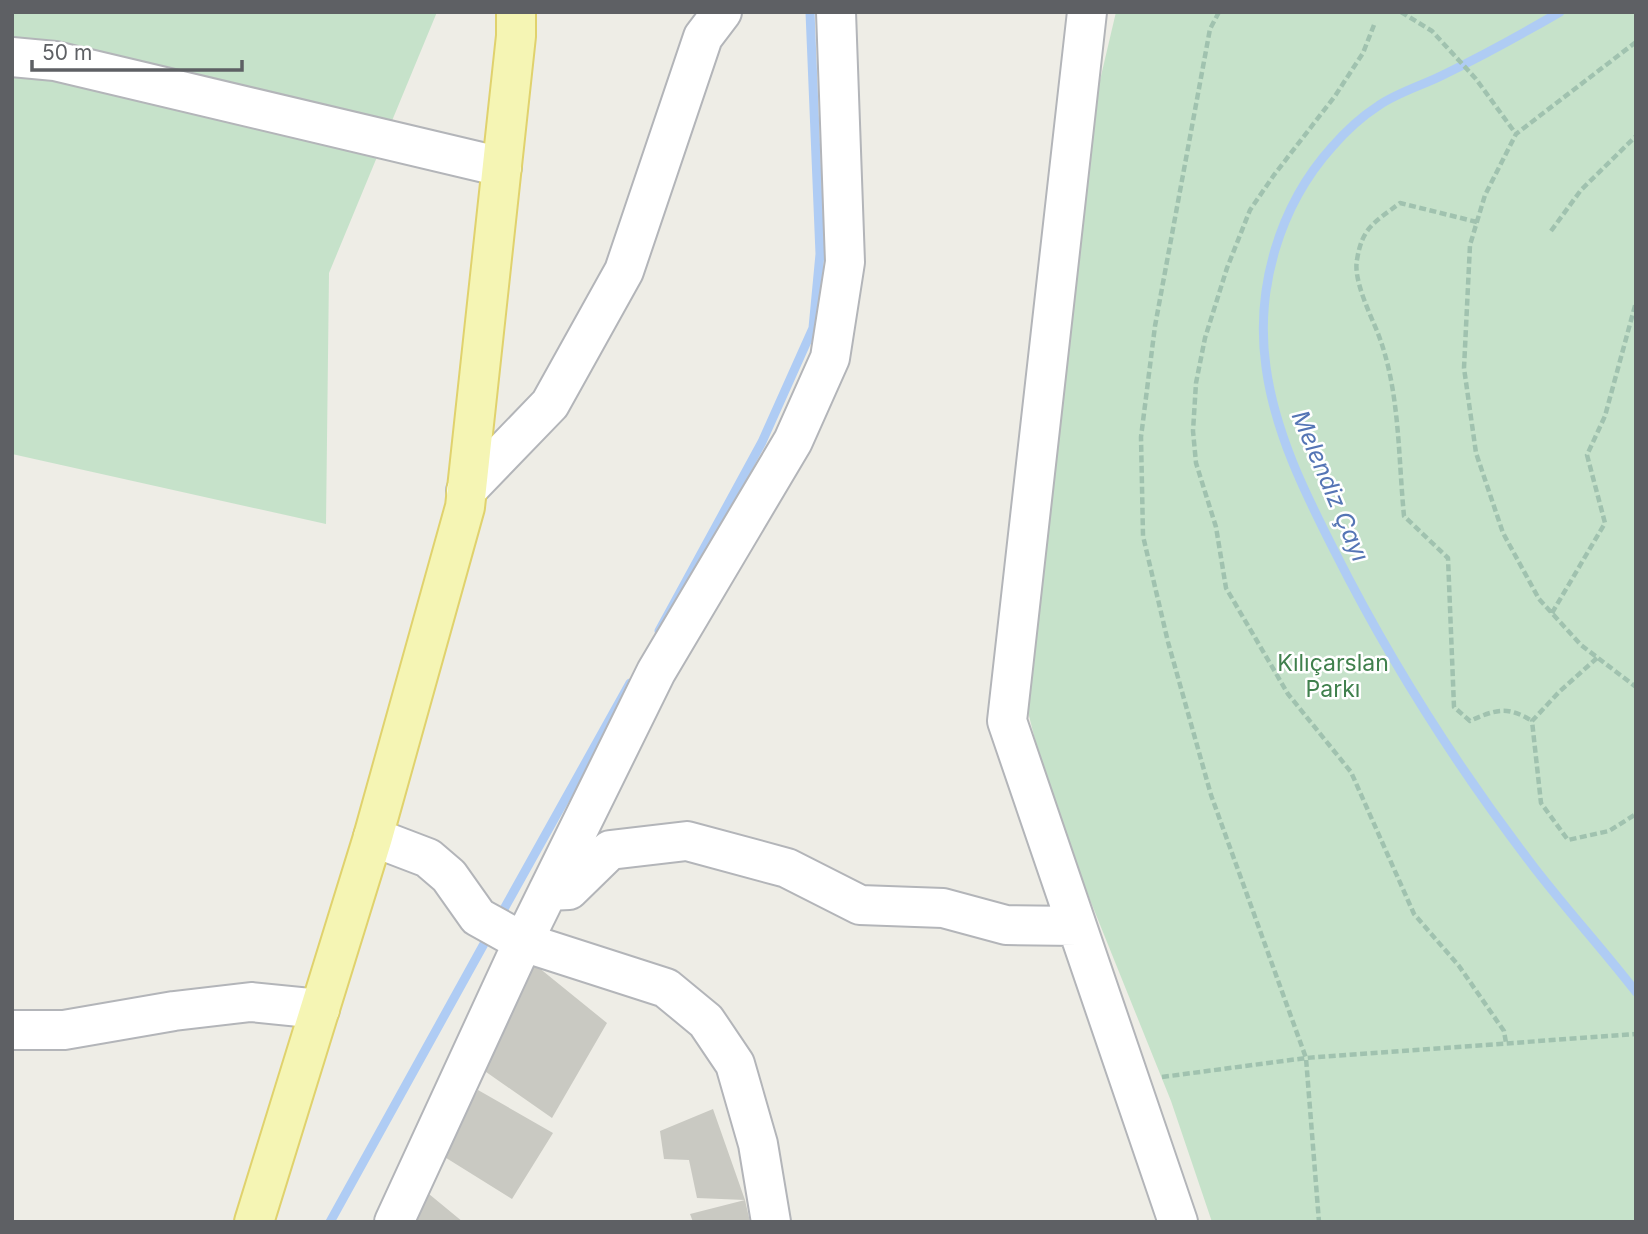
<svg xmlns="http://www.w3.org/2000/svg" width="1648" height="1234" viewBox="0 0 1648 1234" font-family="Inter,sans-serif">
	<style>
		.green { fill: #c6e2ca }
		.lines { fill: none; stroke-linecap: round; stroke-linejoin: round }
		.stream { stroke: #afccf4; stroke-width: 9 }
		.building { fill: #c9c9c2 }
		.minor-casing { stroke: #b3b5b9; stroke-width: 42 }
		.major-casing { stroke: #e0d26d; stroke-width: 42 }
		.path { stroke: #a0c2af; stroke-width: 4.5; stroke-dasharray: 7 3.5; stroke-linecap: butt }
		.minor { stroke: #fff; stroke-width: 38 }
		.major { stroke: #f5f5b4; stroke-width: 38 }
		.labels { text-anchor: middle; stroke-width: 5; stroke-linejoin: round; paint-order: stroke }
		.park-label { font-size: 23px; fill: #40804d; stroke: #fff }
		.water-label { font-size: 24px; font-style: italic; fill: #5575b5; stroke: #fff }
	</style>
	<rect width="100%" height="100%" fill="#eeede6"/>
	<!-- green -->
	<path class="green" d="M12,12H437L329,273L326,524L12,454Z
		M1116,12H1636V1222H1212L1171,1101L1051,803L1026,704L1086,140Z"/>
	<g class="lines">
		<!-- stream -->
		<path class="stream" d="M1560,12C1522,34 1484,55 1445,74C1424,85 1398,92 1378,106C1361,117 1345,132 1332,147C1279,206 1255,289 1266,367C1275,433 1305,493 1335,552C1390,661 1456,765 1530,862C1564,907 1602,948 1636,992
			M659,631L762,442L813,328L820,254L810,12
			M499,918L630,683
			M330,1222L490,933"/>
	</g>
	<!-- building -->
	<path class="building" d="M533,963L607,1023L552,1118L469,1060Z
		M478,1090L553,1133L512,1199L443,1156Z
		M713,1109L745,1200L697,1198L689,1160L664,1159L660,1131Z
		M429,1194L463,1222H413Z
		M745,1200L750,1222H693L690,1214Z"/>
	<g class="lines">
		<defs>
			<path id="minor" d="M1087,12L1007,721L1178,1222
				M12,57L55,61L502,167
				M466,491L550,404L624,271L703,37L722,12
				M373,837L428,858L449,876L478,917L523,942L666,988L706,1021L735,1064L758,1144L771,1222
				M548,891L569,890L610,850L687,841L787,868L860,905L943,908L1006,925L1077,926
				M12,1030H64L174,1011L251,1002L320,1009
				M394,1222L523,942L656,672L793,441L830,358L845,262L836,12"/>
			<path id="major" d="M254,1222L373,837L465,507L516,36V12"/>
		</defs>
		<!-- minor casing -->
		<use href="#minor" class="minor-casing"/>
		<!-- major casing -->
		<use href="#major" class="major-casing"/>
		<!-- path -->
		<path class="path" d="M1219,12L1210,29L1155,326L1141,437L1143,536L1168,642L1211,795L1306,1058L1319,1222
			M1401,12L1432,31L1476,79L1516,134
			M1374,25L1363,53L1335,96L1274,175L1250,210L1227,268L1205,338L1196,383L1193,431L1196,463L1216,527L1226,588L1288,694L1351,772L1414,914L1459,966L1504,1031L1506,1043
			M1636,42L1516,134L1485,195L1470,245L1464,368L1476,453L1503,533L1539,599L1581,645L1636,687
			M1477,222L1400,203C1375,222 1362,227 1357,260C1353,279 1370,314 1377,331C1400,388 1398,455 1404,516L1448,558L1454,707L1470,721C1496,709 1508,706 1532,721
			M1551,231L1581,190L1636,136
			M1552,613L1605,523L1587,455L1605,416L1636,302
			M1597,658L1559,692L1532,721L1541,803L1568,840L1609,831L1636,814
			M1162,1077L1306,1058L1636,1034"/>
		<!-- minor -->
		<use href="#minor" class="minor"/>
		<!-- major -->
		<use href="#major" class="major"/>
	</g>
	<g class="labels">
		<!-- park labels -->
		<g class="park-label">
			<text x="1333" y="671">Kılıçarslan<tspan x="1333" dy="26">Parkı</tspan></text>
		</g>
		<!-- water labels -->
		<g class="water-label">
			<text transform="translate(1330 486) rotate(67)" y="8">Melendiz Çayı</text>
		</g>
	</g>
	<!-- border -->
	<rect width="1648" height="1234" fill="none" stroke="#5e6064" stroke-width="28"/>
	<!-- scale -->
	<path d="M32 60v10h210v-10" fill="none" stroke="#5e6064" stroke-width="3.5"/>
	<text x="42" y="60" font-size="21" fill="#5e6064" stroke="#ffffff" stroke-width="5" paint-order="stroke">50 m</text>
</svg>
